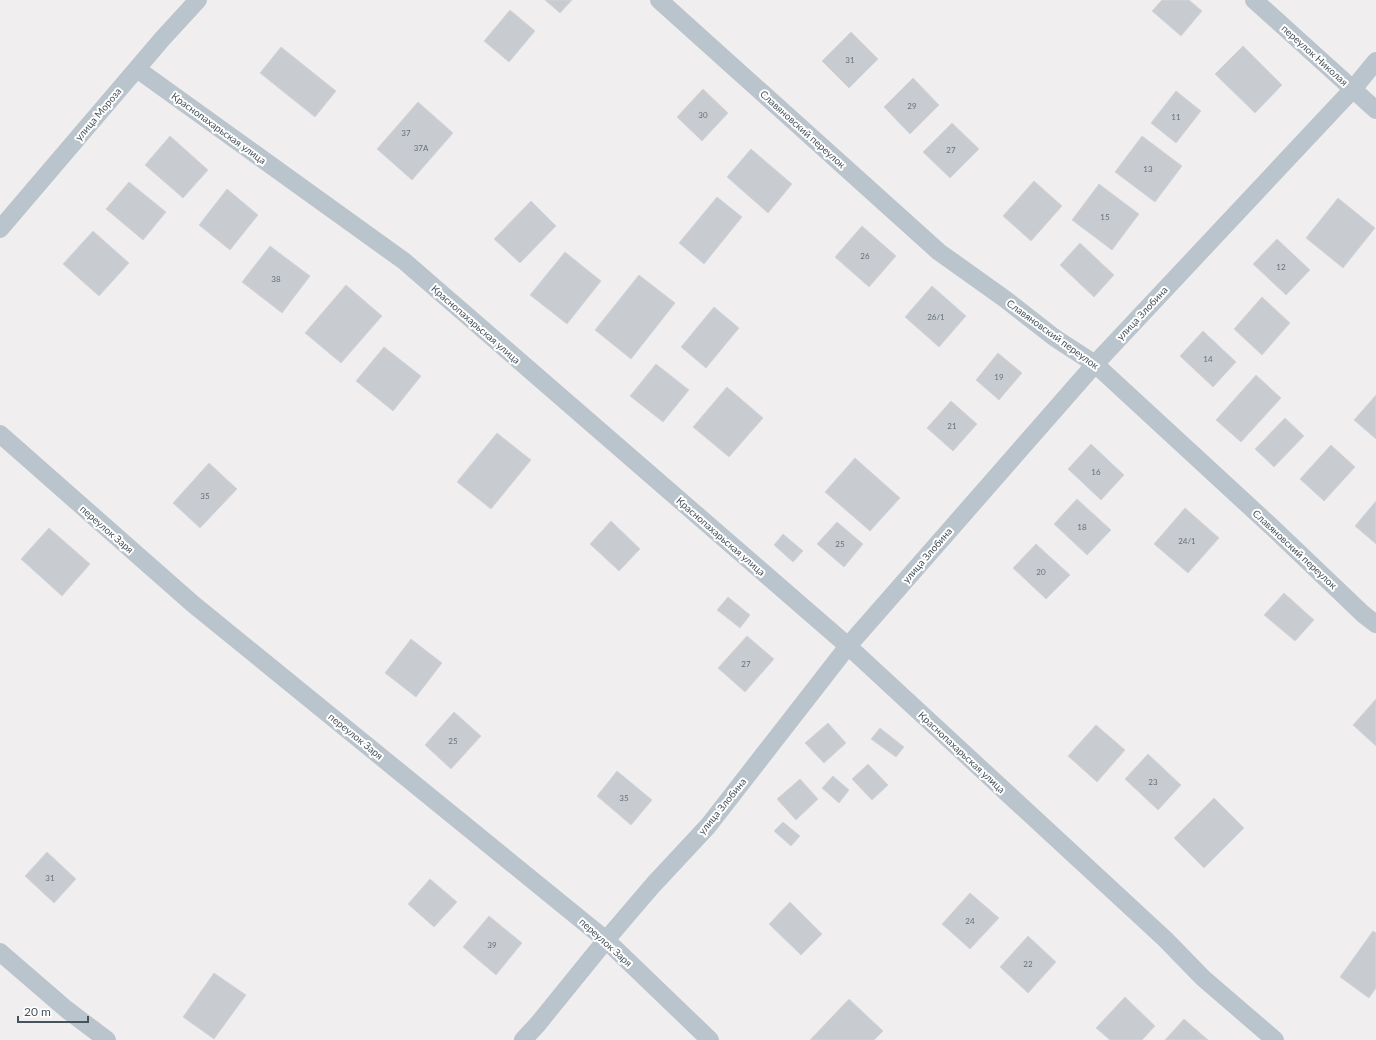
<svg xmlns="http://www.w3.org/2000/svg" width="1376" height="1040" viewBox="0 0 1376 1040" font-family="Lato,sans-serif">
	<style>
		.building { fill: #c8ccd1; stroke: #d2d5da }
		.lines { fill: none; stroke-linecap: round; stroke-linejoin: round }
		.minor { stroke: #bac4cc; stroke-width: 18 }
		.labels { text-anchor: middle; stroke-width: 4; stroke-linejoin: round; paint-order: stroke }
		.number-label { font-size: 8px; fill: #677179 }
		.street-label { font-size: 10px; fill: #47535c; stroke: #fff }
	</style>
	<rect width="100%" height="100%" fill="#f1eeef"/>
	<!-- building -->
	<path class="building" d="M545,0H572L560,13Z
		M1162,0H1189L1202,11L1181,36L1152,11Z
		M510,10L535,31L509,62L484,41Z
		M851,32L878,59L849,88L822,61Z
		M1243,46L1282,85L1255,113L1215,74Z
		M281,47L336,91L315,117L260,73Z
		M913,78L939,105L910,134L884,107Z
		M703,89L728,113L702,141L677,117Z
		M1176,91L1201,111L1176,143L1151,123Z
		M418,102L453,133L412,180L377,149Z
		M952,123L979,149L950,178L923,152Z
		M170,136L208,170L183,198L145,165Z
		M1142,136L1182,166L1155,202L1115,172Z
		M751,149L792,184L768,213L727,177Z
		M1034,181L1062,206L1031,241L1003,216Z
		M129,182L166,212L143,240L106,209Z
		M1099,184L1139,214L1112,250L1072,220Z
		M227,189L258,215L230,250L199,225Z
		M717,197L742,217L704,264L679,243Z
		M1338,198L1375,228L1343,268L1306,238Z
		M531,201L556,226L520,263L494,239Z
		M862,226L896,256L869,287L835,257Z
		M93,231L129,263L99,296L63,264Z
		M1277,239L1310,270L1286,295L1253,264Z
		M1080,243L1114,275L1094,297L1060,265Z
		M270,246L310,276L282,313L242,282Z
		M565,252L601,281L567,324L530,295Z
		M639,275L675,303L631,359L595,330Z
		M346,285L382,316L341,363L305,333Z
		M932,286L966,316L939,347L905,317Z
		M1262,297L1290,323L1262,355L1234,329Z
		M714,307L739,328L706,368L681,347Z
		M1203,331L1236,362L1213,387L1180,356Z
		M384,347L421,376L393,411L356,381Z
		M998,353L1022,373L999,400L976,380Z
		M656,364L689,390L663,422L630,396Z
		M1256,375L1281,398L1241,442L1216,420Z
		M727,387L763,418L729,457L693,427Z
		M1376,395V439L1354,420Z
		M951,401L977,424L953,451L927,428Z
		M1285,418L1304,436L1274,467L1255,449Z
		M497,433L531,460L491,509L457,482Z
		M1091,444L1124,475L1101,500L1068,469Z
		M1331,445L1355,467L1324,501L1300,479Z
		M855,458L900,498L870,531L825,492Z
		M209,463L237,489L200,528L173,503Z
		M1077,499L1111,530L1087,555L1054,524Z
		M1376,501V544L1355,526Z
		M1185,508L1219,538L1188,573L1154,544Z
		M611,521L640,549L619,571L590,544Z
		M837,522L863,544L844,567L817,544Z
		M49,528L90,564L62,596L21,559Z
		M783,534L803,551L793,562L774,545Z
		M1036,544L1070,575L1046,599L1013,568Z
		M1284,593L1314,620L1295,641L1264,615Z
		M728,597L750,615L740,628L717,610Z
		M747,636L774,659L745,692L718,668Z
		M411,639L442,663L416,697L385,673Z
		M1376,699V746L1353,725Z
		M454,712L481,736L451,769L425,745Z
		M828,723L846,743L824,763L805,743Z
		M1096,725L1125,750L1097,782L1068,756Z
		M880,728L904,747L896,757L871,739Z
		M1148,754L1181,785L1158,810L1125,779Z
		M868,764L888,785L872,800L852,779Z
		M617,771L652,800L631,825L597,796Z
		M833,776L849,790L839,803L822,788Z
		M800,779L818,799L796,820L777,799Z
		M1214,798L1244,828L1204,868L1174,838Z
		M783,822L800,836L791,846L774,831Z
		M47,852L76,879L54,903L25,876Z
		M430,879L457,902L434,927L408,904Z
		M970,893L999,918L970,949L942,924Z
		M790,902L822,934L801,955L769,924Z
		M489,916L522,943L496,975L463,947Z
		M1373,931L1376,933V988L1369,998L1340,977Z
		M1028,936L1056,962L1028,993L1000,967Z
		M214,973L246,995L214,1039L183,1017Z
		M1125,997L1155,1026L1142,1040H1110L1096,1028Z
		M849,999L883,1031L874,1040H810Z
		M1184,1019L1208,1040H1165Z"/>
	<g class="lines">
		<!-- minor -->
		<path class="minor" d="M659,0L939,252L1005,299L1055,338L1095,364L1274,529L1363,614L1376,624
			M1254,0L1376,110
			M137,69L404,261L848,646L1165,939L1203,978L1275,1040
			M0,229L163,38L198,0
			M0,434L193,604L606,940L710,1040
			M0,952L66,1009L107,1040
			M523,1040L537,1025L606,940L653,885L708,826L848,646L1095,364L1353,89L1376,61"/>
	</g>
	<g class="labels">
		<!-- number labels -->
		<g class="number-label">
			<text x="850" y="63">31</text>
			<text x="912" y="109">29</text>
			<text x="703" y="118">30</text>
			<text x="1176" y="120">11</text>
			<text x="406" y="136">37</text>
			<text x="421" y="151">37А</text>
			<text x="951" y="153">27</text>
			<text x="1148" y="172">13</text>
			<text x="1105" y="220">15</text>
			<text x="865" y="259">26</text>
			<text x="1281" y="270">12</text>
			<text x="276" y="282">38</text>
			<text x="936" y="320">26/1</text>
			<text x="1208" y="362">14</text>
			<text x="999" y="380">19</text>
			<text x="952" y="429">21</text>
			<text x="1096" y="475">16</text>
			<text x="205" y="499">35</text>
			<text x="1082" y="530">18</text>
			<text x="1187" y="544">24/1</text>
			<text x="840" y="547">25</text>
			<text x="1041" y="575">20</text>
			<text x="746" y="667">27</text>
			<text x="453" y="744">25</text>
			<text x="1153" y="785">23</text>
			<text x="624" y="801">35</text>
			<text x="50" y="881">31</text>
			<text x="970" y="924">24</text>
			<text x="492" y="948">39</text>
			<text x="1028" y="967">22</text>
		</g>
		<!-- street labels -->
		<g class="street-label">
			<text transform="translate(1315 55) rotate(42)" y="4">переулок Николая</text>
			<text transform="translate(98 114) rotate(-50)" y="4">улица Мороза</text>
			<text transform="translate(219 128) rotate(36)" y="4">Краснопахарьская улица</text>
			<text transform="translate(803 129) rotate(42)" y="4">Славяновский переулок</text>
			<text transform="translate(1142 313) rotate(-47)" y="4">улица Злобина</text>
			<text transform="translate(476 324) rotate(41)" y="4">Краснопахарьская улица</text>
			<text transform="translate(1053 334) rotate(36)" y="4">Славяновский переулок</text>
			<text transform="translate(107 529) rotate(41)" y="4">переулок Заря</text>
			<text transform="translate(721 536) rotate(41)" y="4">Краснопахарьская улица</text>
			<text transform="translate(1295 549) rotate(43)" y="4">Славяновский переулок</text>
			<text transform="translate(927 555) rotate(-49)" y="4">улица Злобина</text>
			<text transform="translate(356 736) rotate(39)" y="4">переулок Заря</text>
			<text transform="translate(962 752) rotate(43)" y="4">Краснопахарьская улица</text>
			<text transform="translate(722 806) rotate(-51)" y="4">улица Злобина</text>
			<text transform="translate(606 942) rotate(42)" y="4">переулок Заря</text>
		</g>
	</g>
	<!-- scale -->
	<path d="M18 1016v6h70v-6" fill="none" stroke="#47535c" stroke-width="2"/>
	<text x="24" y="1016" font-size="12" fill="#47535c" stroke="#ffffff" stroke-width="3" paint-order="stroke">20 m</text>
</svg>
